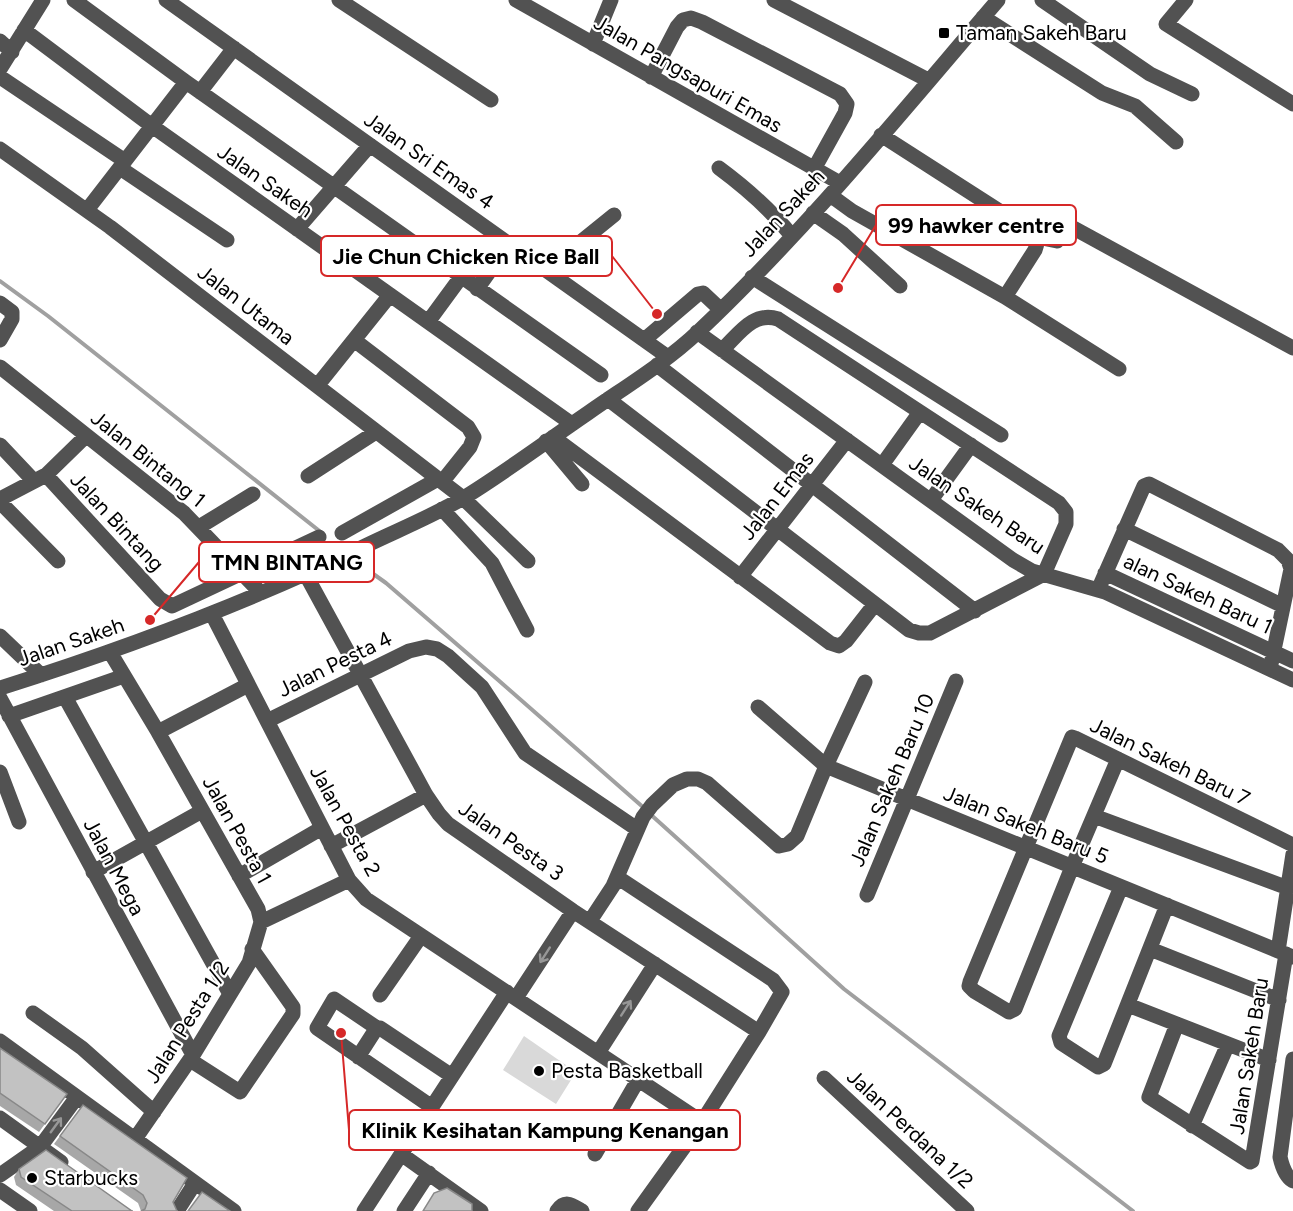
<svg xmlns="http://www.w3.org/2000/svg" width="1293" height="1211" viewBox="0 0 1293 1211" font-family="Figtree,sans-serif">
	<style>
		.garden { fill: #d9d9d9 }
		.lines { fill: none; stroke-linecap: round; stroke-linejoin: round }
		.stream { stroke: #a0a0a0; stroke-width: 4 }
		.minor { stroke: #525252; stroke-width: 15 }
		.wall { fill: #a7a7a7 }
		.building { fill: #c2c2c2; stroke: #888; stroke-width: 1.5 }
		.oneway { stroke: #979797 }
		.poi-dot { fill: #000; stroke: #fff; stroke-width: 2 }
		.labels { text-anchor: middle; stroke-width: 4.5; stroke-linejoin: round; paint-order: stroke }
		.poi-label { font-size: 21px; fill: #000; stroke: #fff; text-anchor: start }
		.street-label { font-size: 21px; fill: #000; stroke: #fff }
		.leader { fill: none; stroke: #d62828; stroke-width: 2 }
		.callout-dot { fill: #d62828; stroke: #fff; stroke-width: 2 }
		.callout { fill: #fff; stroke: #d62828; stroke-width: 2 }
		.callout-label { font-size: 22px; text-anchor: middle; font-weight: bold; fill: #000 }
	</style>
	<rect width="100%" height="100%" fill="#fff"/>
	<!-- garden -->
	<path class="garden" d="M524,1036L576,1072L556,1104L503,1070Z"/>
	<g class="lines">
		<!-- stream -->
		<path class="stream" d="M0,281L48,316L322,533
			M365,568L386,583L497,679L644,808
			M649,813L844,989L1133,1211"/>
		<!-- minor -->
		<path class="minor" d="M74,0L186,82L601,375
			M166,0L668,357
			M339,0L491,100
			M516,0L840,183
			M774,0L928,80
			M1042,0L1150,74L1192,94
			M1186,0L1166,24L1293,104
			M983,17L1102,93L1135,106L1176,142
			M24,30L152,126L572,424
			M0,41L12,52
			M593,44L611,0
			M0,69L43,0
			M0,77L125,161
			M651,77L677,27L683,20L691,18L702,22L840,94L847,104L845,113L814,169
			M200,92L234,48
			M881,135L1032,232C1038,239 1038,242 1035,250L1005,297
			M0,149L110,227L463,498L528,561
			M120,168L227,240
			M719,168C746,188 771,210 792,236
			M830,195L852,211L1005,297L1119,369
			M87,210L186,82
			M813,213L843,234L900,286
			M297,229L370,145
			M1037,237L1057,241L1068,225L1293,348
			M546,270L614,215
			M752,277L1001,435
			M477,289L509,244
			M0,303L12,312V319L0,340
			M428,322L461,277
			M697,332L1013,560L1032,571L1105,592L1293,680
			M354,340L468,427L474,437L470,447L442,482
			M644,340L698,294L703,293L720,309
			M657,365L975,611
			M0,367L184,513L261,593
			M317,386L390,295
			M608,399L909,630L919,633H930L1044,574L1066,524V512L1059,503L778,319C753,311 739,334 722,350
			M553,437L830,643L839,646L846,641L875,604
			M546,441L582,484
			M0,445L33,480
			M882,465L920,412
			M46,475L160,599L172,606L319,537
			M308,476L376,432
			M0,499L46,475L86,436
			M931,500L971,445
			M0,502L58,561
			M442,509L492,563L527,630
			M199,527L253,494
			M1124,529L1283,606
			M342,533L438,479
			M1105,573L1293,661
			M306,575L426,795L439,814L448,824L573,911L759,1032
			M740,577L847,440
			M1098,590L1144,486L1149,484L1278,550L1288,560L1291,569L1270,669
			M212,614L349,880L366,899L702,1122L759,1032L782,992L773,980L617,877
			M0,636L41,675
			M110,652L158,732L258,909L261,922
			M0,688C124,649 247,603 365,546C398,530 433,516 465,497C507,471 547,441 588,413C625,387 665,363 698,332C806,230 901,113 998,0
			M65,697L230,994
			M0,698L193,1055
			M758,707L826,766L1293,957
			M9,716L124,676
			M267,721L409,651L426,647L437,649L448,656L482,687L525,753L637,829
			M158,732L248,685
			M1118,759L1072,867L1015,1009L1009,1012L974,991L969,986L970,982L1072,737L1075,738L1293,845
			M0,772L19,822
			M1094,816L1288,888
			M331,846L426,795
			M93,872L202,811
			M239,876L322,828
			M1121,887L1059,1036L1061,1043L1098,1067L1104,1064L1167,905
			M867,895L956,681
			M590,921L613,886L643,817L652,805L673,785L687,779H698L707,783L779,846L788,844L797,836L826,766L865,682
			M261,922L349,880
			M1150,949L1279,1000
			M1278,951L1293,854
			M380,995L421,936
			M516,998L573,911
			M1128,1005L1269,1060
			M33,1013L82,1048L154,1112
			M1177,1024L1149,1097L1250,1162L1252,1161L1286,954
			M377,1028L334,999L317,1028L432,1107
			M0,1041L234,1211
			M598,1053L655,964
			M358,1057L376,1029L380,1028L452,1076
			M1293,1059L1280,1157C1282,1166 1285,1176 1293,1181
			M190,1060L240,1092L293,1014V1007L252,949
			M824,1078L967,1211
			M0,1118L61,1162
			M1192,1126L1228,1044
			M135,1139L193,1055L249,963L261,922
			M401,1154L481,1211
			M595,1154L638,1080
			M0,1175L40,1147L77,1097
			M0,1190L30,1211
			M177,1211L195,1183
			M364,1211L507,992
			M404,1211L429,1173
			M557,1211C565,1199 572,1205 582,1211
			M638,1211L702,1122"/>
	</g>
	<!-- wall -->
	<path class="wall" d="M0,1048L67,1094L39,1132L0,1106Z
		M83,1105L173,1202L141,1211L138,1203L54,1144Z
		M19,1169L133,1211H54L16,1185L14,1177Z"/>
	<!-- building -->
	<path class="building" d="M0,1048L67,1094L45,1124L0,1093Z
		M83,1105L187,1178L173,1202L177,1211H178H141L145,1209L147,1203L143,1195L60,1136Z
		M46,1150L132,1211H133H72L21,1177L19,1169Z
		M447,1188L472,1204V1211H423L434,1193Z
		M202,1192L230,1211H188Z"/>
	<!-- one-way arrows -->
	<defs><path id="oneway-shaft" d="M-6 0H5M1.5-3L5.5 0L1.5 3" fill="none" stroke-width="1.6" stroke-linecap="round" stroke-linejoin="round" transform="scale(1.5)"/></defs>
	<g class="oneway">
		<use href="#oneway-shaft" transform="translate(545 955) rotate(123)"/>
		<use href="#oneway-shaft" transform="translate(626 1008) rotate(-57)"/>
		<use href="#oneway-shaft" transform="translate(56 1125) rotate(-54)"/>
	</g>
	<!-- markers -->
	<g class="poi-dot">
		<rect x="938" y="27" width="12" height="12" rx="3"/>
		<circle cx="539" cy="1071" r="6"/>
		<circle cx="32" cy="1178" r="6"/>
	</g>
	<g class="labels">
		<!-- poi labels -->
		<g class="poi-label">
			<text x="956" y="40">Taman Sakeh Baru</text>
			<text x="551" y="1078">Pesta Basketball</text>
			<text x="44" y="1185">Starbucks</text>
		</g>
		<!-- street labels -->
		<g class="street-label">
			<text transform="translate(688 74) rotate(30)" y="7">Jalan Pangsapuri Emas</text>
			<text transform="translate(429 161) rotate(35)" y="7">Jalan Sri Emas 4</text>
			<text transform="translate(265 181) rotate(35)" y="7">Jalan Sakeh</text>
			<text transform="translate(783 213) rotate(-47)" y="7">Jalan Sakeh</text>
			<text transform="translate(246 305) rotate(38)" y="7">Jalan Utama</text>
			<text transform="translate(148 459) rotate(39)" y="7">Jalan Bintang 1</text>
			<text transform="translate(777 496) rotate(-52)" y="7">Jalan Emas</text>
			<text transform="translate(977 505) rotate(34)" y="7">Jalan Sakeh Baru</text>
			<text transform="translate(117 522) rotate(47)" y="7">Jalan Bintang</text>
			<text transform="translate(1198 594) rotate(25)" y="7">alan Sakeh Baru 1</text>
			<text transform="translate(71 642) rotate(-19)" y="7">Jalan Sakeh</text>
			<text transform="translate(335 664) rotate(-26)" y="7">Jalan Pesta 4</text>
			<text transform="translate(1170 762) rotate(26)" y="7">Jalan Sakeh Baru 7</text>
			<text transform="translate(892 780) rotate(-67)" y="7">Jalan Sakeh Baru 10</text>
			<text transform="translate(345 821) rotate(61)" y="7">Jalan Pesta 2</text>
			<text transform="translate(1026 825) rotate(22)" y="7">Jalan Sakeh Baru 5</text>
			<text transform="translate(237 830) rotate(61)" y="7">Jalan Pesta 1</text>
			<text transform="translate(511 841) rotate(35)" y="7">Jalan Pesta 3</text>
			<text transform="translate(114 867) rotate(62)" y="7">Jalan Mega</text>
			<text transform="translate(187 1022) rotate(-58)" y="7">Jalan Pesta 1/2</text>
			<text transform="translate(1249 1056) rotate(-81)" y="7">Jalan Sakeh Baru</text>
			<text transform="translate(910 1129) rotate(43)" y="7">Jalan Perdana 1/2</text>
		</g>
	</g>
	<!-- callouts -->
	<path class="leader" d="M838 288L876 225M657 314L612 256M150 620L199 562M341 1033L349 1130"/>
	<g class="callout-dot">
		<circle cx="838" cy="288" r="6"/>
		<circle cx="657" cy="314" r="6"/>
		<circle cx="150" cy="620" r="6"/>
		<circle cx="341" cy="1033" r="6"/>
	</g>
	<g class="callout">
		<rect x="876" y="205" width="200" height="40" rx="6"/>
		<rect x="321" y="236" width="291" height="40" rx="6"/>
		<rect x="199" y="542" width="175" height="40" rx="6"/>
		<rect x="349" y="1110" width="391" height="40" rx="6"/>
	</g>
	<g class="callout-label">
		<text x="976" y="233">99 hawker centre</text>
		<text x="466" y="264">Jie Chun Chicken Rice Ball</text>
		<text x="287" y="570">TMN BINTANG</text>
		<text x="545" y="1138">Klinik Kesihatan Kampung Kenangan</text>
	</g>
</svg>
